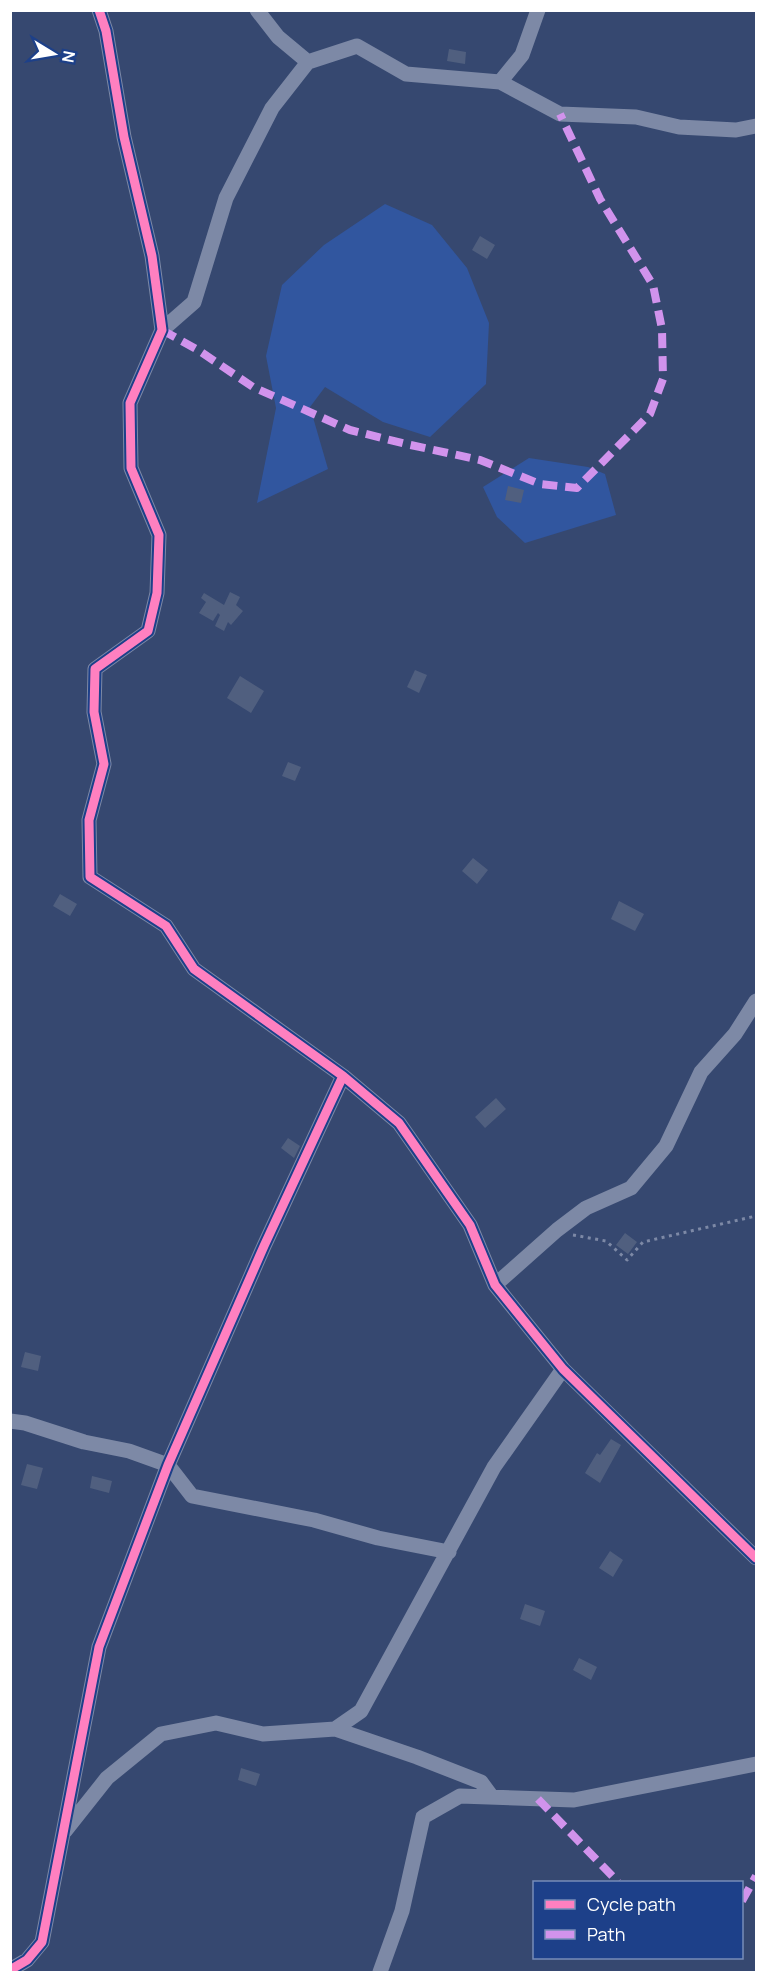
<svg xmlns="http://www.w3.org/2000/svg" width="767" height="1983" viewBox="0 0 767 1983" font-family="Manrope,sans-serif">
	<style>
		.green { fill: #31569f }
		.building { fill: #505f7f }
		.lines { fill: none; stroke-linecap: round; stroke-linejoin: round }
		.path { stroke: #7d89a6; stroke-width: 3; stroke-dasharray: 3 4.5; stroke-linecap: butt }
		.minor { stroke: #7d89a6; stroke-width: 15 }
		.quiet { stroke: #d193ec; stroke-width: 8; stroke-dasharray: 15 8; stroke-linecap: butt }
		.cycleway-casing { stroke: #1d4089; stroke-width: 13 }
		.cycleway { stroke: #ff80c0; stroke-width: 9 }
	</style>
	<rect width="100%" height="100%" fill="#364870"/>
	<!-- green -->
	<path class="green" d="M385,204L432,225L467,268L489,323L486,384L430,437L383,422L325,387L310,407L328,469L257,503L276,408L266,356L282,285L324,245Z
		M529,458L588,467L605,474L616,515L525,543L497,517L483,487Z"/>
	<!-- building -->
	<path class="building" d="M449,49L466,52L465,64L447,61Z
		M480,236L495,245L487,259L472,250Z
		M508,486L524,490L521,503L505,500Z
		M230,592L240,597L236,605L243,611L231,625L228,622L224,631L215,626L220,615L218,613L213,621L199,613L206,602L201,598L204,593L224,605Z
		M415,670L427,675L419,693L407,687Z
		M240,676L264,691L251,713L227,698Z
		M288,762L301,767L295,781L282,776Z
		M473,858L488,870L477,884L462,871Z
		M60,894L77,904L70,916L53,906Z
		M619,901L644,914L635,931L611,919Z
		M496,1098L506,1109L485,1128L475,1117Z
		M288,1138L300,1146L294,1158L281,1148Z
		M625,1233L637,1242L628,1254L616,1245Z
		M25,1352L41,1356L38,1371L21,1367Z
		M611,1439L621,1445L600,1483L585,1473L597,1453L600,1455Z
		M27,1464L43,1468L37,1489L21,1485Z
		M92,1476L112,1481L109,1493L90,1488Z
		M610,1551L623,1560L613,1577L599,1568Z
		M525,1604L545,1611L540,1626L520,1619Z
		M579,1658L597,1667L591,1680L573,1670Z
		M241,1768L260,1774L256,1786L238,1780Z"/>
	<g class="lines">
		<!-- path -->
		<path class="path" d="M573,1235L606,1241L627,1260L643,1242L756,1216"/>
		<!-- minor -->
		<path class="minor" d="M99,10L106,31L124,137L152,256L162,330L130,403L131,468L159,535L157,593L148,631L95,669L94,712L104,764L89,820L90,877L166,926L194,969L343,1076L399,1123L470,1225L495,1285L563,1369L756,1558
			M257,10L278,37L308,62L357,46L406,74L500,82L560,114L636,117L679,127L736,130L756,126
			M500,82L522,55L538,10
			M162,330L194,302L226,198L272,108L308,62
			M495,1285L557,1230L586,1208L631,1188L666,1146L701,1072L735,1034L756,1001
			M10,1421L25,1423L84,1442L129,1451L168,1465L192,1496L314,1520L378,1538L449,1552
			M335,1729L417,1757L481,1782L492,1797
			M65,1831L107,1778L161,1734L216,1723L263,1734L335,1729L361,1711L494,1467L563,1369
			M10,1970L27,1960L42,1942L99,1647L168,1465L264,1246L343,1076
			M380,1972L402,1911L423,1817L460,1796L574,1800L756,1764"/>
		<!-- quiet -->
		<path class="quiet" d="M162,330L198,350L253,387L350,430L406,444L480,460L540,484L577,488L650,414L663,379L662,329L653,285L600,199L560,114
			M538,1799L618,1882
			M742,1901L756,1876"/>
		<defs>
			<path id="cycleway" d="M99,10L106,31L124,137L152,256L162,330L130,403L131,468L159,535L157,593L148,631L95,669L94,712L104,764L89,820L90,877L166,926L194,969L343,1076L399,1123L470,1225L495,1285L563,1369L756,1558
				M10,1970L27,1960L42,1942L99,1647L168,1465L264,1246L343,1076"/>
		</defs>
		<!-- cycleway casing -->
		<use href="#cycleway" class="cycleway-casing"/>
		<!-- cycleway -->
		<use href="#cycleway" class="cycleway"/>
	</g>
	<!-- border -->
	<rect width="767" height="1983" fill="none" stroke="#ffffff" stroke-width="24"/>
	<!-- legend -->
	<rect x="533" y="1881" width="210" height="78" fill="#1d4089" stroke="#778cb8" stroke-width="1.5"/>
	<rect x="545" y="1900" width="30" height="9" fill="#ff80c0" stroke="#778cb8" stroke-width="1.5"/>
	<text x="587" y="1911" font-size="18" fill="#ffffff">Cycle path</text>
	<rect x="545" y="1930" width="30" height="9" fill="#d193ec" stroke="#778cb8" stroke-width="1.5"/>
	<text x="587" y="1941" font-size="18" fill="#ffffff">Path</text>
	<!-- north arrow -->
	<g transform="translate(54 54) rotate(101)" stroke="#1d4089" stroke-width="4.5" paint-order="stroke">
	<path d="M0-4.5L10 22L0 15L-10 22Z" fill="#ffffff"/>
	<text y="-9" font-size="16" font-weight="bold" text-anchor="middle" fill="#ffffff">N</text>
	</g>
</svg>
